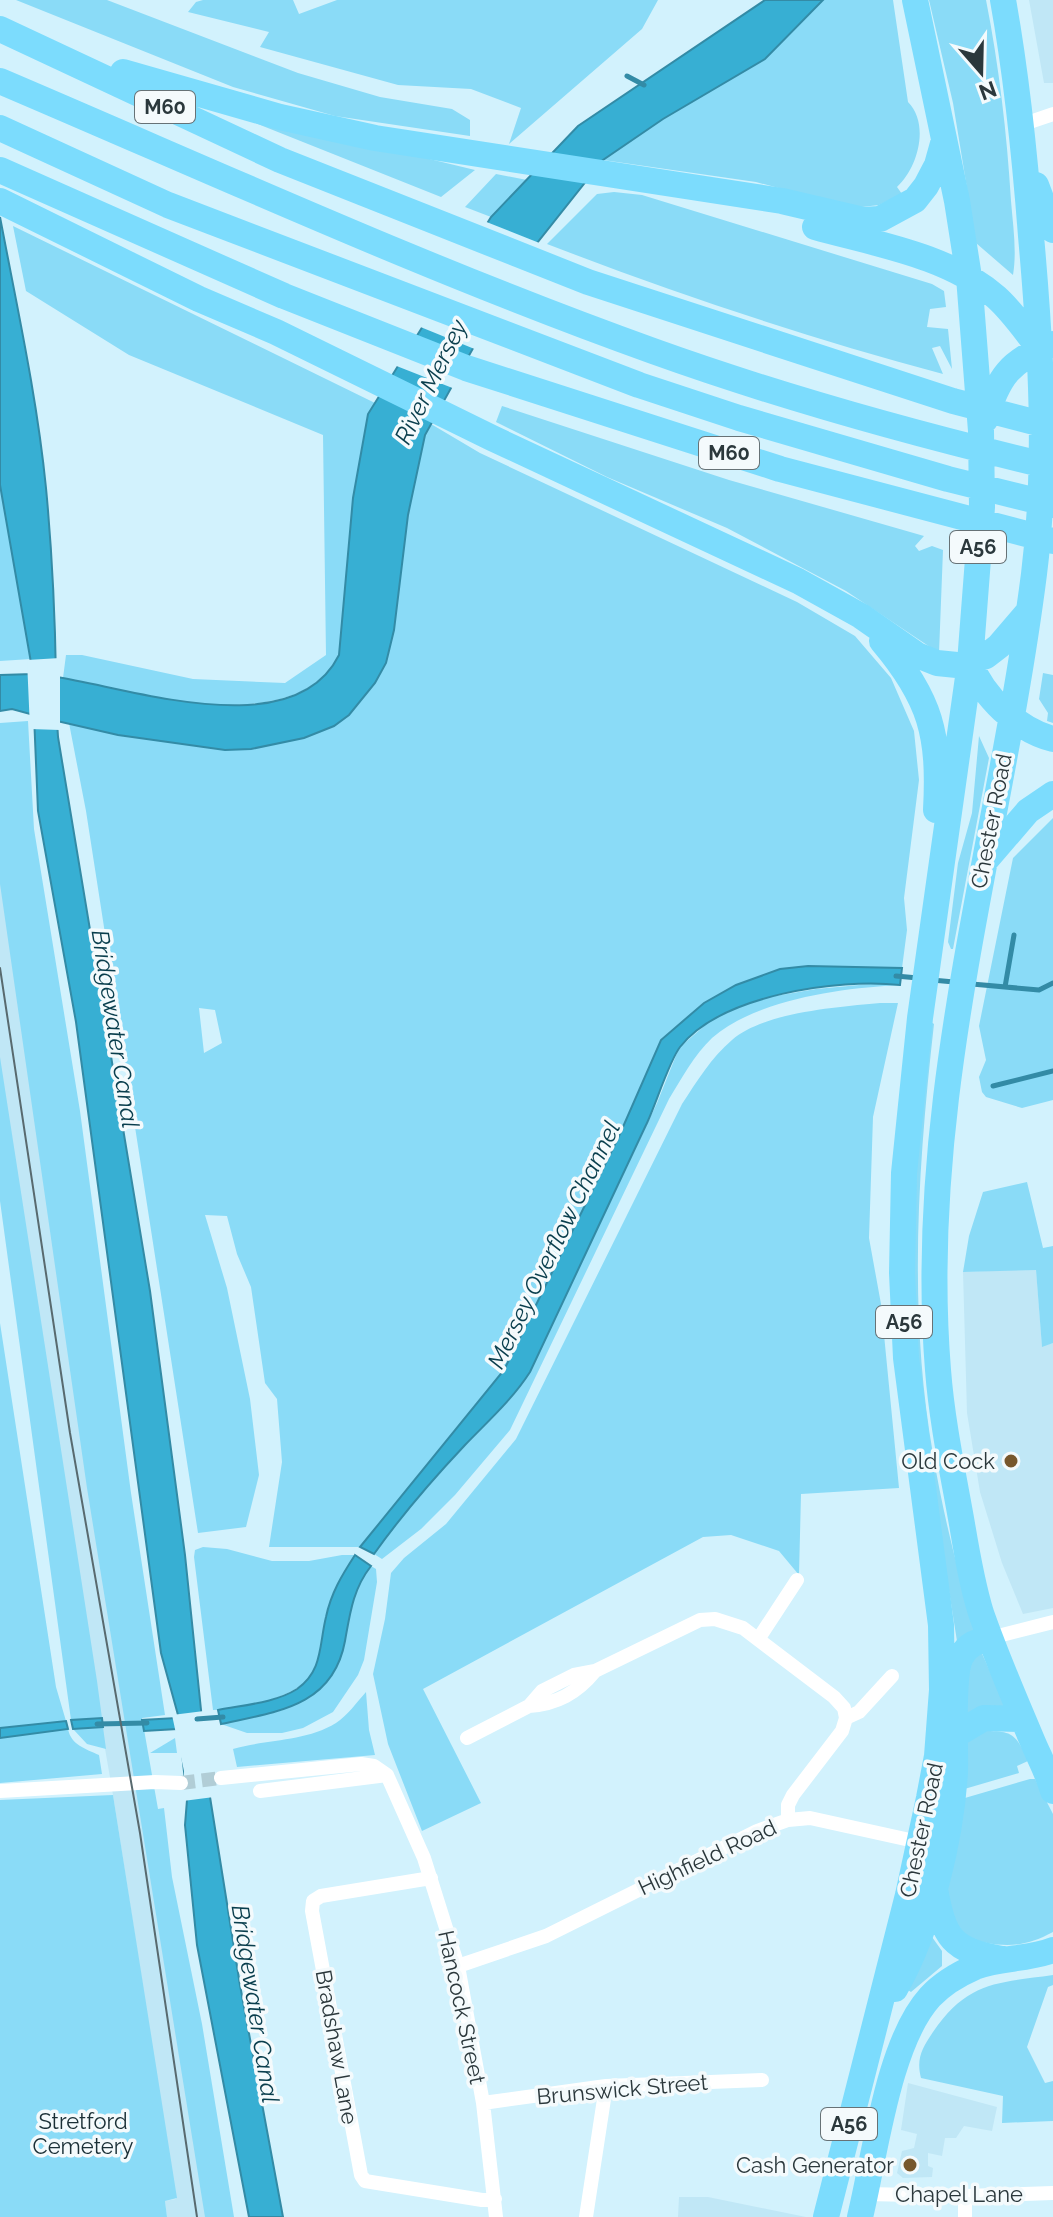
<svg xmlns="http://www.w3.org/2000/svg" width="1053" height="2217" viewBox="0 0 1053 2217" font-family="Raleway,sans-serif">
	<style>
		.built { fill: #c0e7f6 }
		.green { fill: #8adbf7; fill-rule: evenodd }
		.water { fill: #37afd3; stroke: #338ba6; stroke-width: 2 }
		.pier { fill: #d2f2fd }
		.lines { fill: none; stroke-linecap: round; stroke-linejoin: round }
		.stream { stroke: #338ba6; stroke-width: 5 }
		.street-tunnel { stroke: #b1cdd6; stroke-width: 14; stroke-dasharray: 14 7; stroke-linecap: butt }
		.street { stroke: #fff; stroke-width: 14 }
		.highway { stroke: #7cdcfd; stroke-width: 26 }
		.tram { stroke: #586a6f; stroke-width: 2 }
		.poi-dot { fill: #77572d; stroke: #f4fafc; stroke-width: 3 }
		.labels { text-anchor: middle; stroke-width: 7; stroke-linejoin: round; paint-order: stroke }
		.shield { fill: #f4fafc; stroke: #677276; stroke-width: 2 }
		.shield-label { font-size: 20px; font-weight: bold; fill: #2b383c }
		.street-label { font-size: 22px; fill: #2b383c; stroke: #f4fafc }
		.poi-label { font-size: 22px; fill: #2b383c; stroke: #f4fafc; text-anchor: end }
		.park-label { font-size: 22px; fill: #1a2f36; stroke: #f4fafc }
		.water-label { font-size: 24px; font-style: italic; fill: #093e4d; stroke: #f4fafc }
	</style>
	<rect width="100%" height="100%" fill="#d2f2fd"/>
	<!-- built -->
	<path class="built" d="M1029,0H1053V83H1044Z
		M0,770L47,1032L142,1720L220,2217H167L165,2201L176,2199L113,1795L66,1521L0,1066Z
		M1036,1269L1042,1346L1053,1343V1608L1023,1614L1002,1563L980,1492L967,1413L963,1272Z
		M908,2083L997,2107L992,2131L964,2126L956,2138H945L942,2156L928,2153V2166L933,2168L932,2177L903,2178L897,2173L902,2151L914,2148L917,2134L901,2130Z
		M679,2197H708L806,2217H678Z"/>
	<!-- green -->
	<path class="green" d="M16,0H107L298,73L380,97L452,109L470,120V136L335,116L233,87Z
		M203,0H293L299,14L337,0H658L642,29L509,144L521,108L471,89L398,85L260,47L269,32L188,12L196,2Z
		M823,0H893L908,102C930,124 918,168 897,187L902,194L879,205L853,208L756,182L603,160L663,119L765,59Z
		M929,0H986C999,66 1007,134 1011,201C1013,226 1017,251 1013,275L976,243L953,103Z
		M215,107L475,170L441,197Z
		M496,174L527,180L491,217L465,207Z
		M614,192L642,195L932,284L944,291L946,307L930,309L927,327L948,329L952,369L940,346L932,348L943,374C808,338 677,294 547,244L597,194Z
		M13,226L375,403L368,414L339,655C298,739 134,695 63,678L66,655H82L193,679L285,683L326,655L323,435L129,355L26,291Z
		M502,406L729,480L924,536L915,546L919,551L932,546L943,550L939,653L846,591L727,528L607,477L496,422Z
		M431,424L480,453L797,602L855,636L891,678L914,731L919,780L904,898L907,930L902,968L808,966L736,985L704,1003L661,1040L619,1136L504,1370L360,1547H269L282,1462L277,1399L265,1383L251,1287L237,1254L227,1216L205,1215L227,1288L250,1399L259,1475L246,1527L198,1533L86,811L69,723L118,735L225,750L251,749L304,738L394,630L408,515L425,435ZM199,1008L215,1010L222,1043L204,1053Z
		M0,485L31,659L0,661Z
		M1043,673L1053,675V723L1047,721L1048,713L1039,699Z
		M28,721L34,829L80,1111L131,1493L165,1715L142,1718L158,1809L164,1808L172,1877L202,2024L234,2217H205L87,1488L0,884V723Z
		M979,736L989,758L953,949H951L948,942L958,863L972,813Z
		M1053,818V1100L1022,1108L986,1097L982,1092L979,1077L986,1060L979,1026L1013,858Z
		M881,983L900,985C842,988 757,999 712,1038C694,1055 682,1078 669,1099L510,1430L455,1495L421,1529L382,1559L374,1554C401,1516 432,1480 465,1445C487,1422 512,1400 530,1372L657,1103L679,1048L711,1020L758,999L816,989Z
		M880,1003H898L873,1117L869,1238L881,1304L899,1488L801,1494L799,1575L779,1551L731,1535L703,1537L423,1689L481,1803L422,1831L388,1744L373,1674L385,1619L391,1573L404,1558L446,1524L516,1439L682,1104C697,1081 711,1058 732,1040C764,1012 838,1007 880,1003Z
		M931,1022L934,1024C918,1166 908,1311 933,1454C943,1514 958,1573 975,1631L957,1641L927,1452L913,1302L914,1185Z
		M0,1057L97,1681L102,1718L71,1720L0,1201Z
		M1027,1182L1043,1248L1053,1246V1343L1042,1347L1036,1270L963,1272L969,1236L983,1192Z
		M0,1323L56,1687L66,1721L0,1728Z
		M203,1547L227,1549L272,1561H309L342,1555H355C342,1575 331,1593 326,1617C322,1632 324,1651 318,1666C304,1698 244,1708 213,1710L194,1557L195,1550Z
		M371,1566L376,1569L377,1582L364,1660L358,1675L333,1712L303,1728L282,1733H247L221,1724L283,1710L344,1646L351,1605L358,1583Z
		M979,1647L1006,1707L965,1715L966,1661Z
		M366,1692L369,1730L375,1755L237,1767L233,1749C267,1739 305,1742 336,1723C347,1716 357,1702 366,1692Z
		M103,1727L106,1749L87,1744L73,1729Z
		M68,1729C71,1745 86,1749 99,1755L102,1774L0,1783V1738Z
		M979,1731C1011,1731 1015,1731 1028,1761L1017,1766L1019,1773L961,1790L964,1743Z
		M175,1738L177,1753H150Z
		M1030,1779H1035L1053,1814V1932C1020,1950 998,1947 963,1937L944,1900L958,1800Z
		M113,1795L177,2198L165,2201L167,2217H0V1800Z
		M927,1930L942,1951V1966L911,1992L908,1990Z
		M1053,1975V1985L1048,1987L1027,2047L1045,2083L1053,2081V2121L1002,2123L1003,2096L921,2078C916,2059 922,2048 933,2032C968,1981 997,1983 1053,1975Z"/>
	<!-- water -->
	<path class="water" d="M765,0H823L765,59L663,119L603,160L518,267L425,435L408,515L394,630L386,663L375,683L349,715L334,726L304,738L251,749L225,750L118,735L57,721L58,737L150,1291L185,1555L210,1797L240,1985L283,2217H249L197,1945L185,1825L187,1800L178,1715L161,1653L76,1022L38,811L34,715L12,709L0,711V675L33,674L0,485V217C17,307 37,397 46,488C52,551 55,614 56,677C131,688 294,746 339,655L353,498L368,414L491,217L578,126Z
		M808,966L902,968L900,985C838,978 721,995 680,1047C669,1061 655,1107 646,1125C607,1207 569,1290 530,1372C512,1400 487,1422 465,1445C432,1480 401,1516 374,1554L360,1547L504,1370L619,1136L661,1040L704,1003L736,985L780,969Z
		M355,1555L371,1566C353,1589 350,1613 345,1641C333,1707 276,1712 221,1724L218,1710C243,1705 275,1703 297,1689C323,1671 319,1645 326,1617C331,1593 342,1575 355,1555Z
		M102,1718L103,1727L73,1729L71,1720Z
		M176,1718L177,1729L144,1731L142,1720Z
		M66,1721L68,1729L0,1738V1728Z"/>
	<!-- pier -->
	<path class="pier" d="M484,221L542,244L522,269L477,350L418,326Z
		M411,337L472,359L455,389L394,365Z
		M60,658V730L30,729L27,660Z
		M204,1711L214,1797L183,1801L184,1771L172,1715Z"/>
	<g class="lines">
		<!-- stream -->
		<path class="stream" d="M627,76L644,85
			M896,976L918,978
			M932,980L954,982
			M972,984L1039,990L1053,983
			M1005,987L1014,935
			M993,1086L1053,1071
			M197,1719L223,1717
			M97,1724L147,1723"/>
		<!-- street-tunnel -->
		<path class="street-tunnel" d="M181,1783L221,1778"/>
		<!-- street -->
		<path class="street" d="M1021,125L1053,114
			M759,1638L797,1580
			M990,1638L1053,1622
			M529,1706C557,1704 577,1693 595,1671
			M846,1718L859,1712L892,1676
			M467,1738L529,1706L542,1691L574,1675L595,1671L700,1620L715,1619L743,1628L834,1697L844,1708L846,1718
			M221,1778L361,1764L374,1766L387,1775L424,1858L458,1966L483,2103L496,2217
			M0,1791L155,1782L181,1783
			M260,1791L387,1775
			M788,1820V1805L793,1795L842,1731L846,1718
			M431,1878L321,1896L313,1901L312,1911L361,2175L365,2181L482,2200L495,2199
			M458,1966L546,1936L757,1831L788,1820L810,1818L919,1842
			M483,2103L606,2086L762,2080
			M865,2194L965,2196L1053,2193
			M965,2196V2217
			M586,2217L606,2086"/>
		<!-- highway -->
		<path class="highway" d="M1003,0C1017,78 1025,157 1031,236C1041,348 1048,462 1034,574C1000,841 916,1097 938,1370C942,1422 953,1473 962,1524C967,1554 972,1584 981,1613C996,1656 1014,1698 1032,1740C1039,1757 1048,1773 1053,1791
			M0,29L280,160L588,282L953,401L1053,427
			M123,72L280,117L375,138L782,201L863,220L880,219L915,200L926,186L937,165L944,140
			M0,81C216,173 432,272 653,351C784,398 918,435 1053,467
			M0,128L168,205L639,385L739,418L948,479L1053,505
			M0,170L284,296L466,368L780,469L1053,541
			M1036,185L1053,230
			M0,201L199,299L276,332L492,438L798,581L861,616L917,655L937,663L957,665L986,656L999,646L1028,612
			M815,227C875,244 948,255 996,297C1013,312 1026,332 1040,349
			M985,420C998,377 1010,360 1053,344
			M882,641C931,699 940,735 936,810
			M970,663C983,696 1017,730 1053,739
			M985,861L1028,811L1053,794
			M957,1734L984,1718L1023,1719
			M935,1889C944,1938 951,1950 1002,1959
			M895,1989C929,1930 951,1840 955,1772C956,1747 951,1675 961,1657C967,1644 978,1641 990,1638
			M826,2217L908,1895L929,1798L937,1756L942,1690L941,1625L906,1358L902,1273L904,1173L920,1018L970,663L982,507L981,431L969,277L957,201L915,0
			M860,2217C875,2156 888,2043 930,1997C942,1984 959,1974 975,1967C1000,1957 1028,1960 1053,1950"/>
		<!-- tram -->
		<path class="tram" d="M0,968L70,1433L140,1833L197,2217"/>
	</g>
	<!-- markers -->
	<g class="poi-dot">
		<circle cx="1011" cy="1461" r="8"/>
		<circle cx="910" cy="2165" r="8"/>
	</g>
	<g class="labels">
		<!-- shield labels -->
		<g class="shield">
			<rect x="135" y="91" width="60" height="32" rx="6"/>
			<rect x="699" y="437" width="60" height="32" rx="6"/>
			<rect x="950" y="531" width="56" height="32" rx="6"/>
			<rect x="876" y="1306" width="56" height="32" rx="6"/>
			<rect x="821" y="2108" width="56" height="32" rx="6"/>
		</g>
		<g class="shield-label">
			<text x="165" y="114">M60</text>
			<text x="729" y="460">M60</text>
			<text x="978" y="554">A56</text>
			<text x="904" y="1329">A56</text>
			<text x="849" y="2131">A56</text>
		</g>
		<!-- street labels -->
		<g class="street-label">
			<text transform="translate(991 821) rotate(-79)" y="8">Chester Road</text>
			<text transform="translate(921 1830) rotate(-78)" y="8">Chester Road</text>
			<text transform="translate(707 1857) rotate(-25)" y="8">Highfield Road</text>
			<text transform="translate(462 2007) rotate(78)" y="8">Hancock Street</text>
			<text transform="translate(337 2047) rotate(80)" y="8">Bradshaw Lane</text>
			<text transform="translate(622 2089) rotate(-5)" y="8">Brunswick Street</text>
			<text x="959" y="2202">Chapel Lane</text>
		</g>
		<!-- poi labels -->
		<g class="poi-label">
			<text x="995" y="1469">Old Cock</text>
			<text x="894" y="2173">Cash Generator</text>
		</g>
		<!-- park labels -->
		<g class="park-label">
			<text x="83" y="2129">Stretford<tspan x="83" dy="25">Cemetery</tspan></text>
		</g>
		<!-- water labels -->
		<g class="water-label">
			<text transform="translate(431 382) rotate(-64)" y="8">River Mersey</text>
			<text transform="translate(115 1029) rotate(81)" y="8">Bridgewater Canal</text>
			<text transform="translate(554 1245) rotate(-64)" y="8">Mersey Overflow Channel</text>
			<text transform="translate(255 2004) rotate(81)" y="8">Bridgewater Canal</text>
		</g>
	</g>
	<!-- north arrow -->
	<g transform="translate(981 72) rotate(160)" stroke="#f4fafc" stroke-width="6" paint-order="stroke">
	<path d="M0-6L14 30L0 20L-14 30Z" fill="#2b383c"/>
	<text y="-12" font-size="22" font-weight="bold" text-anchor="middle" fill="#2b383c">N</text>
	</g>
</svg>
